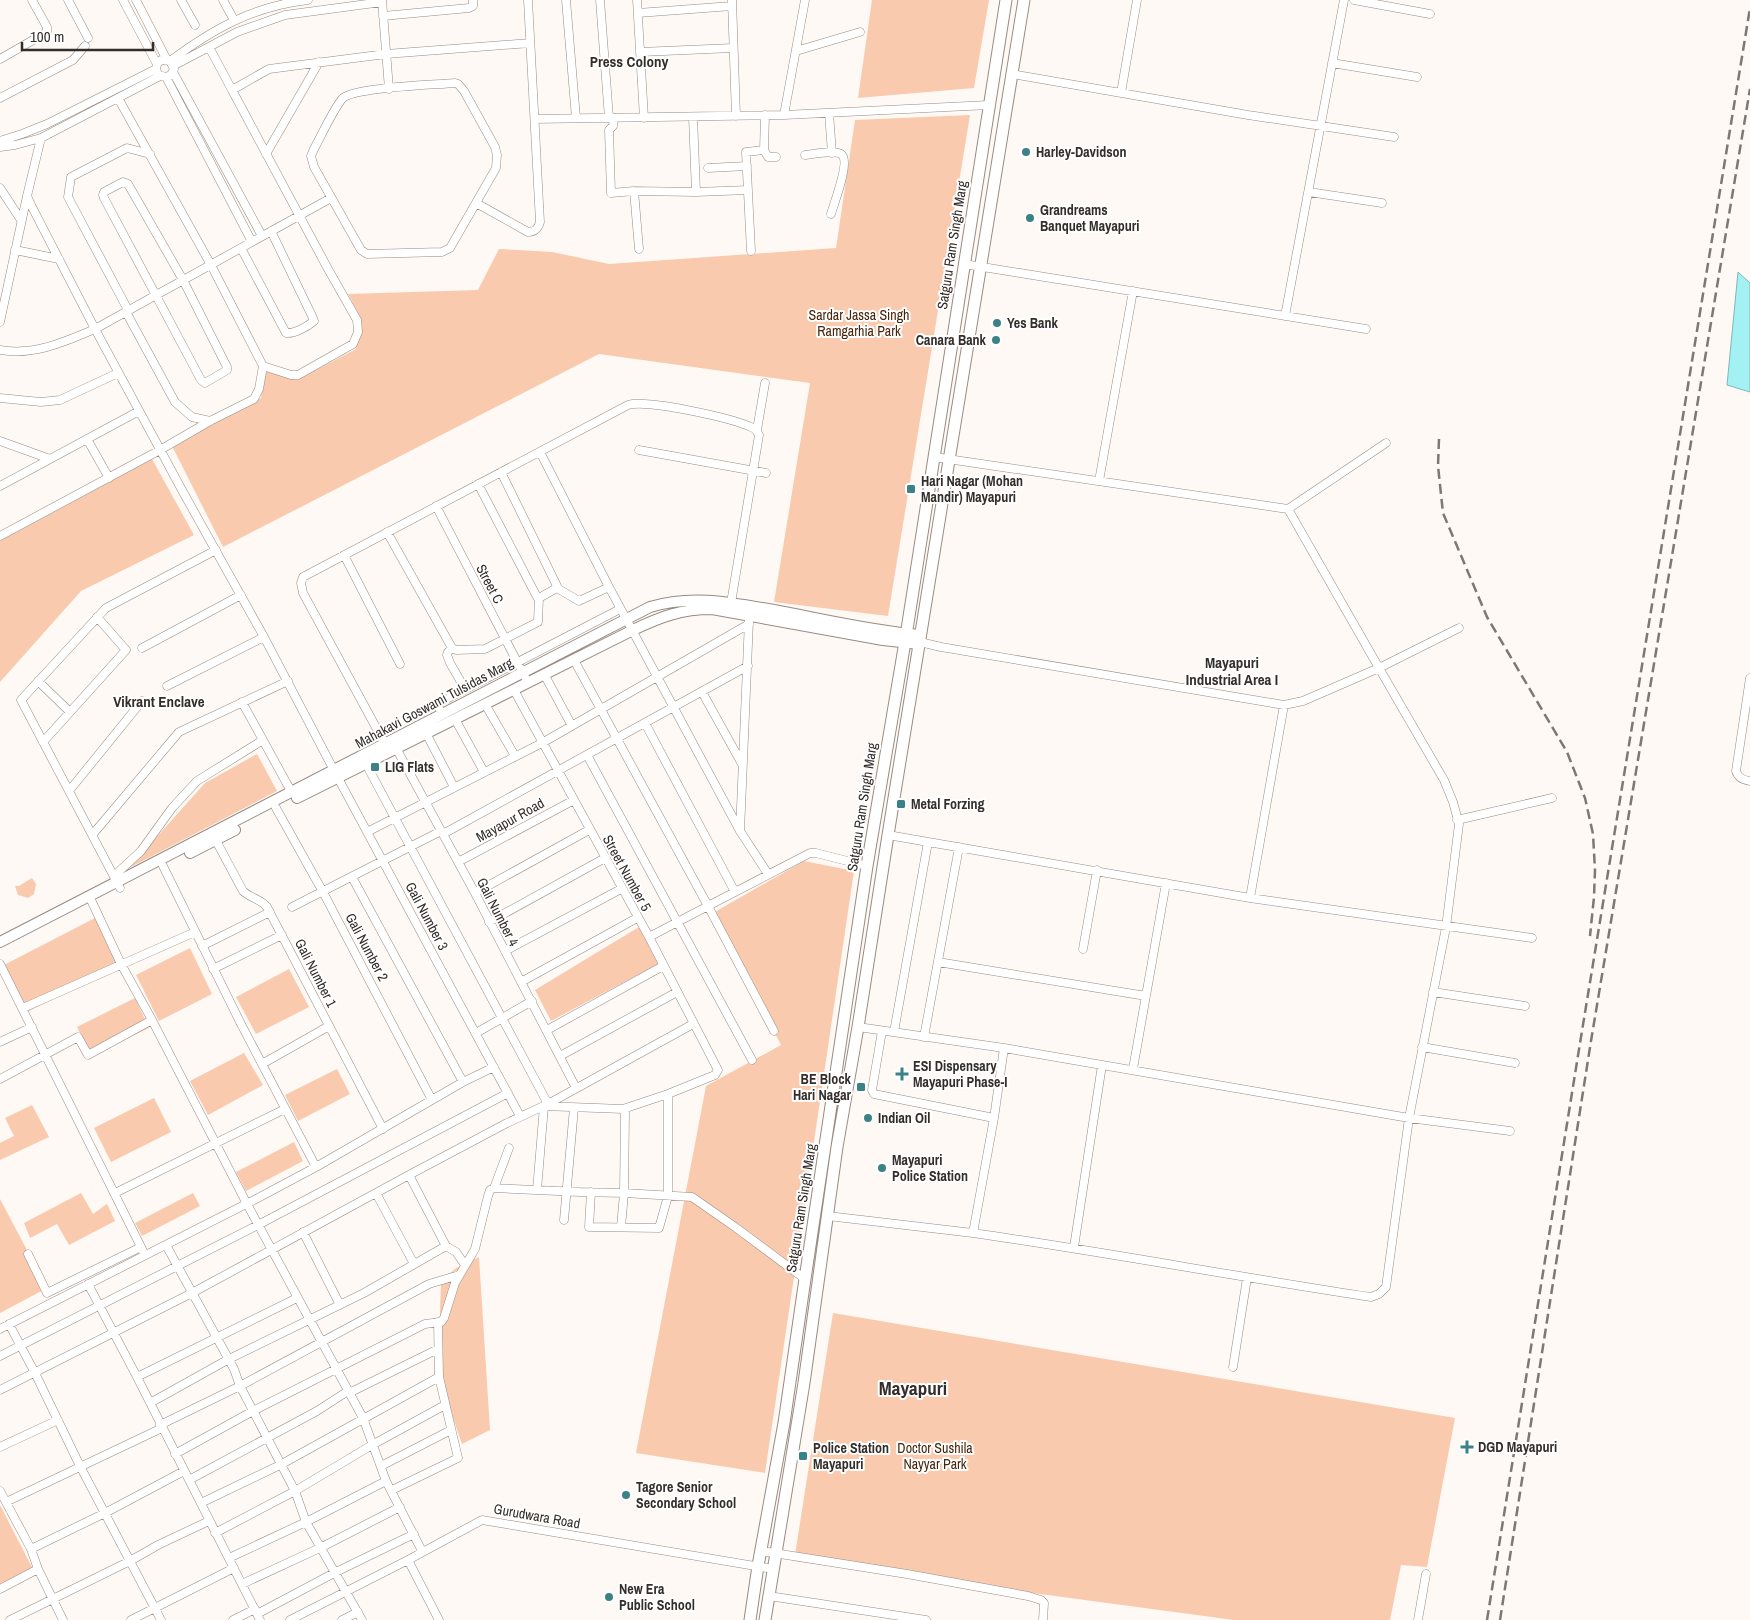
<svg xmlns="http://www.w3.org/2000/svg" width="1750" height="1620" viewBox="0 0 1750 1620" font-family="'Archivo Narrow',sans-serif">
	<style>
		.green { fill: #f9caad }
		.water { fill: #a3f1f3; stroke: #82b6b7 }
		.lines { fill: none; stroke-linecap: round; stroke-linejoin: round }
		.minor-casing { stroke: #988b83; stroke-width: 9 }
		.tertiary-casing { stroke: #988b83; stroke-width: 12 }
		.secondary-casing { stroke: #988b83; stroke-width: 13 }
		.minor { stroke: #fff; stroke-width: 8 }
		.tertiary { stroke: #fff; stroke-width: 10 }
		.secondary { stroke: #fff; stroke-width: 11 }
		.rail { stroke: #7d7874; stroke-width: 2.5; stroke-dasharray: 10 5; stroke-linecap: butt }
		.poi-dot { fill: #3a8285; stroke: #fff; stroke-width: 2 }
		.labels { text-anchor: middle; stroke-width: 4; stroke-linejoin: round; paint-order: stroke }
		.poi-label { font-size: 14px; font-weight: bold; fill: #342e2b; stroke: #fff; text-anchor: start }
		.street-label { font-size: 14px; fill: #342e2b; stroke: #fff }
		.park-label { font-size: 14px; fill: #47250b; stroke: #fff }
		.neighbourhood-label { font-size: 15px; font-weight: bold; fill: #342e2b; stroke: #fff }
		.district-label { font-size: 19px; font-weight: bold; fill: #342e2b; stroke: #fff }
	</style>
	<rect width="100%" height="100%" fill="#fef9f5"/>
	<!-- green -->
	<path class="green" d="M872,0H989L974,88L858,98Z
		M970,115L888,616L774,602L810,383L599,354L223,547L172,446L261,398L265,371L297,380L356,349L361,318L348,294L478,290L499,249L552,252L609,264L836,248L855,120Z
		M152,459L194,535L81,591L0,682V541Z
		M257,754L277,791L129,868L205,783Z
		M804,861L854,871L765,1473L636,1453L706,1086L781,1045L713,913Z
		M32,878L36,884L34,894L28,898L18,895L15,886H19Z
		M95,918L120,966L23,1014L0,967Z
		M639,927L658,964L551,1021L535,990Z
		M190,948L212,994L159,1021L136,975Z
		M289,969L309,1007L256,1034L236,997Z
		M135,998L149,1028L91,1056L77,1027Z
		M244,1053L263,1085L208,1115L190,1081Z
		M337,1069L350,1094L298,1121L285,1095Z
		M154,1098L171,1132L111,1162L94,1128Z
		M32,1105L49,1137L0,1160V1143L14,1136L5,1118Z
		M294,1142L303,1161L246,1191L236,1172Z
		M81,1193L93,1214L107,1204L115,1221L69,1245L57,1224L30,1238L24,1223Z
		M193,1193L200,1206L142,1236L135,1223Z
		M0,1199L47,1288L0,1313Z
		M479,1257L490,1430L462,1444L438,1375L441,1281L456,1268Z
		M833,1313L1455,1418L1427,1567L1401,1565L1390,1620H1234L794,1561Z
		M0,1505L36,1575L0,1593Z"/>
	<!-- water -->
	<path class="water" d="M1738,272L1750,283V392L1727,385Z"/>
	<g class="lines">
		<defs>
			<path id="minor" d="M68,0L88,38
				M123,0L157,64
				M136,0L167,60
				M181,0L195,25
				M223,0L234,20
				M382,0L389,89
				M566,0L576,118
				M600,0L609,118
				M637,0L644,118
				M732,0L736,116
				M1354,0L1430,14
				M638,13L732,6
				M383,16L469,8L473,6V0
				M209,47L232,90
				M796,51L860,32
				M640,52L733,48
				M0,59L47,32V27L32,0
				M170,61C213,29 254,6 308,0
				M1332,63L1417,77
				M173,66L237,32L285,15L382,2
				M173,72L262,236
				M1012,74L1248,115L1394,137
				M166,77L252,242
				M455,83L458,84L464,91L495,147L497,155L496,168L450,248L442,252L367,254L361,250L314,167L311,156L314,149C320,138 335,106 343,98C356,87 434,85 455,83Z
				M1121,93L1137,0
				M0,98L73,60L85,46
				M118,98L211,265L263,366L291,375H298L353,344L358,332L357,320L328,269L232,90L269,69L386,54L530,43
				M829,113L832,153
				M765,115L764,150L768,157H776
				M784,115L805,0
				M614,118L613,126L609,130L611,193L634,191L696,192L693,117
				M535,119L784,115L989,105
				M41,138L27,196L31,205L95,329L183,492L264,637L338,778L520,1116
				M0,141L22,134L47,124L156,69L157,64L161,60L170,61L174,69L171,75L166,77L158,75L156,69
				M0,147L15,145L41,138L160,76
				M266,154L319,62
				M805,155C814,154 834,150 841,154C851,160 834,203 831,214
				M708,168L747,166
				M123,182L128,184L183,280L227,367V370L205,383L201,380L104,198L103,195L104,192Z
				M0,188L21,220
				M634,191L639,249
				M696,192L748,190
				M1309,192L1382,203
				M476,203L528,232C535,232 538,229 540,222L528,0
				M241,248L286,333C294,334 307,327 314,321L312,316L271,231
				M15,250L59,259
				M751,251L746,152L764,150
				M964,264L1366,329
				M128,310L68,197L71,177L127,148L150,154
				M126,312L175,402L192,417L210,421
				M1285,316L1344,0
				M0,322L27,196
				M0,350C34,356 64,342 95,329L331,198
				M0,398L41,402L60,400L118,373
				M757,430L765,383
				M87,439L109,478
				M0,441L50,459
				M639,450L766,473
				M540,452L609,587L740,831
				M934,457L1288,509L1386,443
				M1099,481L1133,291
				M478,484L537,597L539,598L555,589L557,586L501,472
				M0,486L139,411
				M436,506L525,677
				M1288,509L1379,668L1459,628
				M387,532L452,648L456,650L485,649L538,622L539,598
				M0,536L160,450L210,421L254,399L259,389L263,366
				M344,555L400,664
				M557,588L579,601L609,587
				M749,620L740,831L768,874
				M920,642L941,647L1284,705L1303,701L1379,668L1444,780L1453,802L1459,824L1446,927L1409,1118L1386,1287L1379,1294L1371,1297C1238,1277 1106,1252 973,1233
				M142,648L241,595
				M452,648L448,652L447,655L450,663L465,689
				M574,660L708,906L649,937
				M544,674L572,726
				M1750,678L1736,771C1738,778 1743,780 1750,781
				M38,681L70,712
				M167,686L264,637
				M514,690L649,937L718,1070L715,1075L668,1094V1196L659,1228L589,1227L591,1192
				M702,692L742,764
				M242,702L292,793
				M437,704L620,609
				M485,704L515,756
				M407,719L437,704L439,708
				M455,719L484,772
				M645,723L735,892
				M426,733L454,787
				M43,742L126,650L97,617
				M385,744L303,593L301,583L303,577L628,405C647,399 731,418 751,427C755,428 757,431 759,435L731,603
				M396,748L475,893L576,1088
				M587,755L752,1060
				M366,764L548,1104
				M69,791L142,701
				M276,808L323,892L432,1100
				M1457,820L1552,798
				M367,832L542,743L749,624
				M93,834L179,732L288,681
				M443,834L748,666
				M213,835L243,891C250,898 261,899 267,907L383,1129
				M888,835L1250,898L1532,938
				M458,862L574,800
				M163,866L241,1024L316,1167
				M115,875L141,851L172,808L197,781L263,740
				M352,877L463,1082
				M120,888L21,700L106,608L216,550
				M475,893L589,830
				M1250,898L1284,705
				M92,902L121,964L152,1020L247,1204L363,1418L386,1481L422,1551
				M292,907L441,831
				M489,922L605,858
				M202,946L270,912
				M1083,949L1097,870
				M505,951L621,889
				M938,962L1146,996
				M0,964L145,1255
				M213,969L282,935
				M521,982L637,918
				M1433,992L1525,1006
				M23,1008L195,932
				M547,1030L663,966
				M774,1031L708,906L810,853H816L867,866
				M882,1031L872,1090L874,1094L994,1118
				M894,1032L928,842
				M476,1033L532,1001
				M924,1037L959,847
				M0,1042L32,1027
				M1422,1047L1515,1063
				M1004,1048L1409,1118L1510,1131
				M560,1056L677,992
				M262,1064L329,1026
				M1133,1069L1166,883
				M0,1079L78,1037L88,1055L152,1020
				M623,1109L668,1094
				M494,1188L509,1148
				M537,1190L544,1106L623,1109L625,1113L624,1193L692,1197L735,1227L805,1279
				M115,1193L285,1109
				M376,1193L414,1264
				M828,1216L973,1233L994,1118L1004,1048L858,1027
				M564,1220L574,1108
				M303,1232L340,1305
				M166,1245L234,1369L240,1386L295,1491L306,1522L362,1620
				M446,1246L456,1252L465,1265
				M1074,1247L1102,1065
				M28,1254L47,1293L141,1247
				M88,1284L137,1377L260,1620
				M9,1324L35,1373L80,1466L161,1620
				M0,1329L256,1199L316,1167L463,1082L494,1067
				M0,1356L258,1225L508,1093
				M1233,1367L1247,1278
				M137,1377L297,1298
				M0,1390L192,1293L409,1175L507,1123L548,1104L693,1024
				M349,1393L438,1349
				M150,1403L229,1359L364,1293L446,1246L409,1175
				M160,1425L240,1386L429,1284L459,1275
				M0,1447L58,1420
				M175,1454L253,1411L425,1324L441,1322L444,1318L455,1283L475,1249L488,1196L490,1190L494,1188L580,1192L624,1193L621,1227
				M381,1466L451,1430
				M189,1480L317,1411L348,1391
				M392,1490L458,1458L439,1377L438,1322
				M0,1491L31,1549L38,1569
				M6,1502L162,1428
				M201,1503L280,1465L439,1377
				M215,1533L295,1491L372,1445L445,1405
				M31,1549L105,1513L184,1471
				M761,1551L907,1574L1028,1596L1041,1600L1044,1603L1043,1620
				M229,1558L306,1522L386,1481
				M408,1560L439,1620
				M242,1584L322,1547L400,1507
				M0,1589L38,1569L63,1620
				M769,1596L926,1620
				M257,1614L336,1572L414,1534
				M10,1620L130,1561L158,1545L209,1521
				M131,1620L234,1568
				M233,1620L255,1609
				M290,1620L408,1560L482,1520L773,1569
				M342,1620L358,1612
				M1418,1620L1426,1574"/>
			<path id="tertiary" d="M297,798L633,630C660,617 681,609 712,609L883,640L919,644
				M190,853L235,830
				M0,942L650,607C692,594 733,603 774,610C823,619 872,631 921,635"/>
			<path id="secondary" d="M750,1620L758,1566L784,1423L805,1279L867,866L905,642L1006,0
				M765,1620L804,1383L837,1147L858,1027L888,835L1024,0"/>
		</defs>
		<!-- minor casing -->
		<use href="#minor" class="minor-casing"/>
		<!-- tertiary casing -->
		<use href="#tertiary" class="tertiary-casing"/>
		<!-- secondary casing -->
		<use href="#secondary" class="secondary-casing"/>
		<!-- minor -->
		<use href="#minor" class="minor"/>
		<!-- tertiary -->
		<use href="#tertiary" class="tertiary"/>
		<!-- secondary -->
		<use href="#secondary" class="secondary"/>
		<!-- rail -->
		<path class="rail" d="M1439,439L1438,466L1443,513L1487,617L1567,752L1585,798L1593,834L1595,870L1594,897L1590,936
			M1487,1620L1581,1037L1750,8
			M1500,1620L1591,1041L1750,89"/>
	</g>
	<!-- markers -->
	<g class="poi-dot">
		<circle cx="1026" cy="152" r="5"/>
		<circle cx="1030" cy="218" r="5"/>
		<circle cx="997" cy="323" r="5"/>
		<circle cx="996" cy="340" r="5"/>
		<rect x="906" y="484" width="10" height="10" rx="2.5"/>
		<rect x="370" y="762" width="10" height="10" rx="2.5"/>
		<rect x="896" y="799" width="10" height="10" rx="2.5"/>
		<path d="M899.5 1066.5h5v5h5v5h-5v5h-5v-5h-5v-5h5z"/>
		<rect x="856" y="1082" width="10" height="10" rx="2.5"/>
		<circle cx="868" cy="1118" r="5"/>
		<circle cx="882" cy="1168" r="5"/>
		<path d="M1464.5 1439.5h5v5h5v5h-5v5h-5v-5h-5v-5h5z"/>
		<rect x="798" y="1451" width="10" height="10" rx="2.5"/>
		<circle cx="626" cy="1495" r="5"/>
		<circle cx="609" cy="1597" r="5"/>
	</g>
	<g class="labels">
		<!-- poi labels -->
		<g class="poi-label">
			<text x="1036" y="157">Harley-Davidson</text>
			<text x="1040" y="215">Grandreams<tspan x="1040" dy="16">Banquet Mayapuri</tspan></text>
			<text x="1007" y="328">Yes Bank</text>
			<text x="986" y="345" text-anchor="end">Canara Bank</text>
			<text x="921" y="486">Hari Nagar (Mohan<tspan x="921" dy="16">Mandir) Mayapuri</tspan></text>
			<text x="385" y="772">LIG Flats</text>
			<text x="911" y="809">Metal Forzing</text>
			<text x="913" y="1071">ESI Dispensary<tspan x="913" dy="16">Mayapuri Phase-I</tspan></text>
			<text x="851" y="1084" text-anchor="end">BE Block<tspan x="851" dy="16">Hari Nagar</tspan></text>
			<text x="878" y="1123">Indian Oil</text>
			<text x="892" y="1165">Mayapuri<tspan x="892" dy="16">Police Station</tspan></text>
			<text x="1478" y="1452">DGD Mayapuri</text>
			<text x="813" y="1453">Police Station<tspan x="813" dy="16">Mayapuri</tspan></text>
			<text x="636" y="1492">Tagore Senior<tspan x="636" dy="16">Secondary School</tspan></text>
			<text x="619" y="1594">New Era<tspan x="619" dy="16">Public School</tspan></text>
		</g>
		<!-- street labels -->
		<g class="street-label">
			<text transform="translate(952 245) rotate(-81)" y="5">Satguru Ram Singh Marg</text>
			<text transform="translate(490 584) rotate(62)" y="5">Street C</text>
			<text transform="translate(434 703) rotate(-28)" y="5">Mahakavi Goswami Tulsidas Marg</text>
			<text transform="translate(862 807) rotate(-81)" y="5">Satguru Ram Singh Marg</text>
			<text transform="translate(510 820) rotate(-29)" y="5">Mayapur Road</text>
			<text transform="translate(627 873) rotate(61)" y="5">Street Number 5</text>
			<text transform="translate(498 912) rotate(63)" y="5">Gali Number 4</text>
			<text transform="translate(427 916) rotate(62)" y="5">Gali Number 3</text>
			<text transform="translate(367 947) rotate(62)" y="5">Gali Number 2</text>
			<text transform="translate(316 973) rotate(63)" y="5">Gali Number 1</text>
			<text transform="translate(801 1208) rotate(-81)" y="5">Satguru Ram Singh Marg</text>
			<text transform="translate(537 1516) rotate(10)" y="5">Gurudwara Road</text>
		</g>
		<!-- park labels -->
		<g class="park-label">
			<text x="859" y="320">Sardar Jassa Singh<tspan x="859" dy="16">Ramgarhia Park</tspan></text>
			<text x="935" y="1453">Doctor Sushila<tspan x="935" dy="16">Nayyar Park</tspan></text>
		</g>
		<!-- neighbourhood labels -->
		<g class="neighbourhood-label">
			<text x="629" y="67">Press Colony</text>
			<text x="1232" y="668">Mayapuri<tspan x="1232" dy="17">Industrial Area I</tspan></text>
			<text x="159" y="707">Vikrant Enclave</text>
		</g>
		<!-- district labels -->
		<g class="district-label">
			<text x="913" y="1395">Mayapuri</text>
		</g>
	</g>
	<!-- scale -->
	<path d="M22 42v8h131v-8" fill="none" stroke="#342e2b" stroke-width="2.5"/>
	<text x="30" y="42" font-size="15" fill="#342e2b" stroke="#ffffff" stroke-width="4" paint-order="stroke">100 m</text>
</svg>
